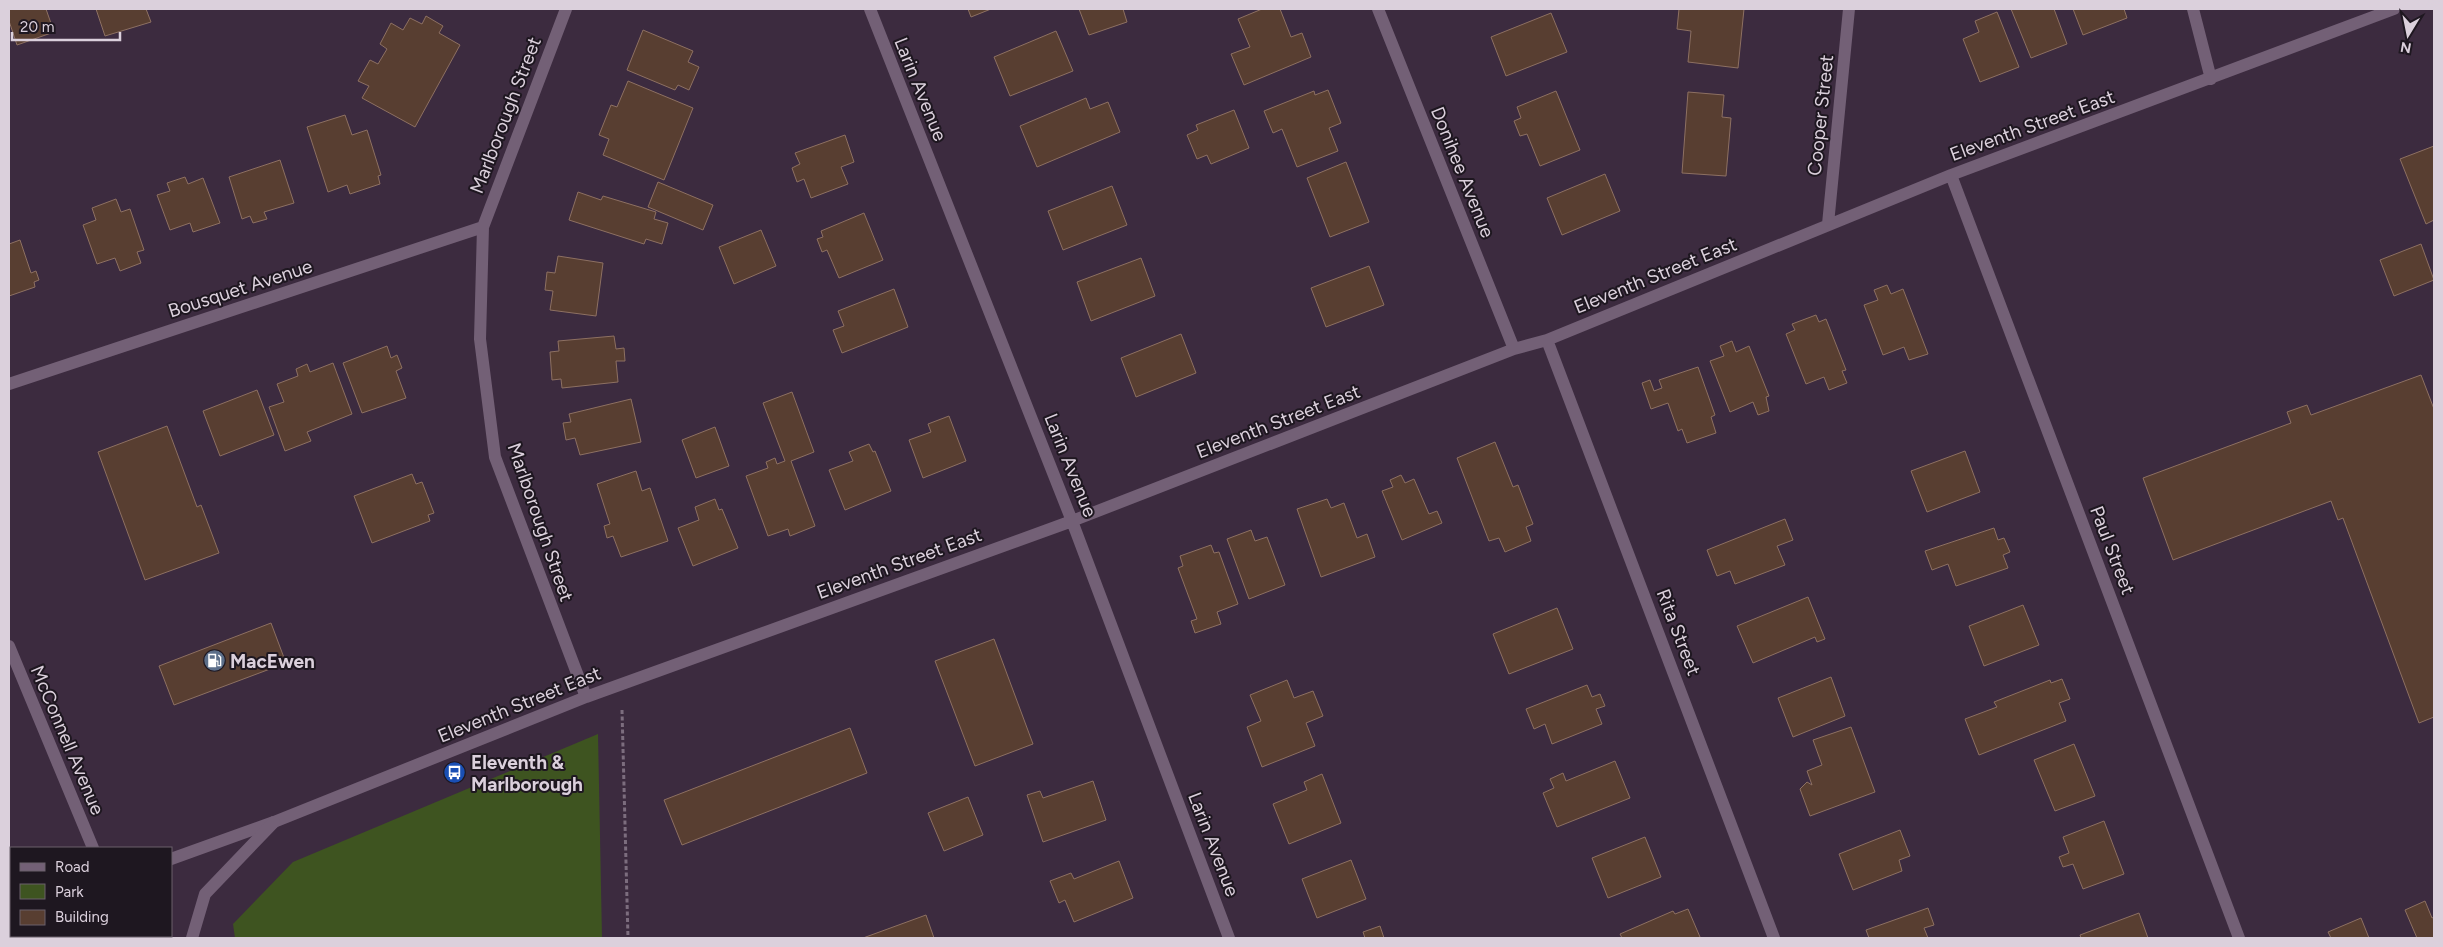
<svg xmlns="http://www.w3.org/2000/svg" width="2443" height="947" viewBox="0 0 2443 947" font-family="Figtree,sans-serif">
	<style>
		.green { fill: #3e5420 }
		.building { fill: #583e31; stroke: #8d7062 }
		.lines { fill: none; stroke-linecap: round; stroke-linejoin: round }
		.path { stroke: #7c6d7e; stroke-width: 3; stroke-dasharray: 4 2.5; stroke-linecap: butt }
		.street { stroke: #736076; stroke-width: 12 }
		.secondary { stroke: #736076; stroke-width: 12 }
		.labels { text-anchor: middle; stroke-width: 4; stroke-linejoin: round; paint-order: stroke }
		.street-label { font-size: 19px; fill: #dbd0dc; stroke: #1e1720 }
		.poi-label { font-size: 19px; font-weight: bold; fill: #dbd0dc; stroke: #1e1720; text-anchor: start }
	</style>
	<rect width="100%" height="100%" fill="#3c2b3f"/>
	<!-- green -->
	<path class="green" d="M598,734L602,938H235L233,924L293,862Z"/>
	<!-- building -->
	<path class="building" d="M9,9H46L54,32L17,45L9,21Z
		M96,9H146L151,22L105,36Z
		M968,9H991L971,17Z
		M1079,9H1123L1127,22L1089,35Z
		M1262,9H1280L1291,37L1302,33L1311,57L1244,85L1231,54L1250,47L1238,19Z
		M1679,9H1744L1738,68L1688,62L1691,31L1677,29Z
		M2011,9H2054L2067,44L2031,58Z
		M2073,9H2124L2127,18L2083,35Z
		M1997,12L2019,67L1980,82L1963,39L1979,32L1975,21Z
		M1551,13L1567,52L1506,76L1491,37Z
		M426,16L443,26L439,33L460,45L415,127L362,98L369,86L358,81L370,60L378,64L387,49L380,44L391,23L403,30L410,18L422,24Z
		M643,30L693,51L688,62L699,67L689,90L678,85L675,90L627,70Z
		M1056,31L1073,71L1010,96L994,57Z
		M628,81L693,108L664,180L603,155L609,139L599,135L611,105L617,107Z
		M1328,90L1341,123L1329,128L1338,151L1297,167L1282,129L1273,133L1264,111L1314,91L1315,95Z
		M1556,91L1580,150L1540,166L1527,134L1520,136L1514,121L1521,118L1517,107Z
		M1688,92L1724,95L1722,117L1731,118L1726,176L1682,173Z
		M1086,98L1090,109L1108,102L1120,132L1037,167L1020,126Z
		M1234,110L1249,148L1211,164L1207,155L1197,159L1187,135L1198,130L1196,125Z
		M345,115L352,135L367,130L381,175L378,176L380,184L350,194L347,185L328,192L307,127Z
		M845,135L854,162L841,167L848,184L811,198L804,179L797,182L792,168L800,164L795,153Z
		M2434,146V220L2426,224L2400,159Z
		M280,160L294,203L264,212L267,219L253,223L250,216L242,219L229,177Z
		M1346,162L1369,222L1330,237L1307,178Z
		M1605,174L1620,211L1562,235L1547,198Z
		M185,177L188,184L203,178L220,223L193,232L190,223L170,230L157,195L170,191L167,183Z
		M658,182L713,205L703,230L648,207Z
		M1112,186L1127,225L1063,250L1048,211Z
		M578,192L601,200L603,196L656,212L654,219L668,223L662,244L646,239L644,244L569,220Z
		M116,199L121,212L130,209L144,250L137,252L141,263L120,271L115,258L97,264L83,225L96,220L92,208Z
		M864,213L883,260L839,278L827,250L822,252L817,239L823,237L821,231Z
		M761,230L776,266L734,284L719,247Z
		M20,240L31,273L36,271L39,280L34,282L35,287L9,296V244Z
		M2421,244L2434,280L2394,296L2380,260Z
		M558,256L603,263L596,316L550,310L553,291L545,290L547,272L555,273Z
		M1141,258L1155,296L1091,321L1077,282Z
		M1369,266L1384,305L1326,327L1311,288Z
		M1887,285L1891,294L1903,289L1928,354L1909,360L1904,347L1883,355L1864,305L1878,300L1874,290Z
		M894,289L908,327L842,353L833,330L844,326L838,311Z
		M1816,315L1819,322L1826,319L1846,370L1842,371L1847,383L1829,390L1824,377L1806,384L1786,334L1795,330L1792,324Z
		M1181,334L1196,373L1136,397L1121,358Z
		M614,336L616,349L624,348L625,361H616L618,382L562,388L561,379L552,380L550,352L559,351L558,341Z
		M1732,341L1736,352L1749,346L1769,396L1766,397L1769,411L1758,415L1753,402L1730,412L1710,361L1724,356L1720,346Z
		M387,346L391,358L397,355L402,368L396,371L406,398L362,413L343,363Z
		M333,363L352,414L307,432L311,441L285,451L269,407L284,402L277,384L298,376L296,369L307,364L310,372Z
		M1698,367L1715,415L1711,417L1716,433L1687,443L1682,429L1678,431L1668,403L1651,409L1642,383L1650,380L1654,391L1662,388L1659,380Z
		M2421,375L2434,409V717L2419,723L2343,518L2338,520L2331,501L2173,560L2143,478L2291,423L2287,412L2307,405L2311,415Z
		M257,390L274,435L220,456L203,411Z
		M792,392L814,452L791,461L815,526L790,536L788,529L768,536L746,476L768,468L766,462L775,458L777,464L785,461L763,403Z
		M631,399L641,442L580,455L575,438L566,440L563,423L571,422L569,414Z
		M949,416L966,461L923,478L909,440L931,432L928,424Z
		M167,426L197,507L201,505L219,553L145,580L98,452Z
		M715,427L729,466L696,478L682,440Z
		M1495,442L1513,487L1518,485L1533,524L1526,527L1531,541L1505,552L1499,538L1489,541L1457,458Z
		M869,444L873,452L875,451L891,491L845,510L829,470L853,461L849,452Z
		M1965,451L1980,492L1927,512L1911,471Z
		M636,471L642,491L650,488L668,541L621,557L613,536L607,538L604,526L610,524L597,484Z
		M412,474L416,484L422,482L434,513L428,515L430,521L372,543L354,496Z
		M1401,475L1405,483L1414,479L1429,514L1437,511L1442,523L1402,540L1382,491L1393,487L1390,480Z
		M715,499L719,510L722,509L738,548L693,566L678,528L699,520L695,507Z
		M1327,499L1331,508L1344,503L1357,538L1367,534L1375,557L1321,577L1297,509Z
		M1785,519L1793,540L1777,546L1785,565L1735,584L1730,571L1717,576L1707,550Z
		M1994,528L1998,540L2004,538L2010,552L2003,555L2008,568L1956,586L1948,564L1932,570L1925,551Z
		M1251,530L1255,541L1267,537L1285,585L1249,599L1227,539Z
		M1211,545L1214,553L1219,552L1238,604L1217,612L1221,624L1195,633L1191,621L1197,619L1178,568L1183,566L1180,556Z
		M1808,597L1825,639L1817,642L1815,637L1753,663L1737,626Z
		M2023,605L2039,645L1984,666L1969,626Z
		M1557,608L1573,649L1509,674L1493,634Z
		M271,623L286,663L174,705L159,666Z
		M994,639L1033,744L975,766L935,661Z
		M1831,677L1845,716L1793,737L1778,698Z
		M2062,679L2070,699L2059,703L2066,721L1979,755L1965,719L1997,707L1994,702L2050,680L2051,683Z
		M1287,680L1294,698L1313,691L1323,716L1306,723L1315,746L1262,767L1247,727L1261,721L1250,695Z
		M1587,685L1592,697L1600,694L1605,706L1596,709L1602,724L1552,744L1545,724L1534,729L1526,709Z
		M1851,727L1875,792L1810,816L1800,789L1807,782L1812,785L1807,771L1822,765L1813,740Z
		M850,728L867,773L682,845L664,800Z
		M2074,744L2095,796L2055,811L2034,760Z
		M1615,761L1630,798L1557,827L1543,793L1554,788L1550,779L1563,773L1566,781Z
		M1322,774L1341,823L1289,844L1273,804L1307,790L1304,782Z
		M1093,781L1106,820L1043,842L1027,795L1040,791L1043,798Z
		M968,797L983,835L944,851L928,813Z
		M2104,821L2124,874L2083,889L2073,864L2063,867L2059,857L2069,853L2063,837Z
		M1900,830L1910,856L1899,860L1902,871L1853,890L1839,854Z
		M1645,837L1661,877L1608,898L1592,858Z
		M1351,860L1366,899L1317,918L1302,879Z
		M1119,861L1133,898L1074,922L1065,900L1059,903L1050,881L1071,873L1074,879Z
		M2425,901L2432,918L2434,917V938H2417L2405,910Z
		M1928,908L1934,925L1924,928L1928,938H1869L1866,930Z
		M1688,909L1700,937L1697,938H1622L1620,934L1673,911L1675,914Z
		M2139,913L2148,938H2081L2080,935Z
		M926,915L934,938H863Z
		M2361,918L2369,938H2331L2328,932Z
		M1380,926L1384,938H1365L1363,932Z"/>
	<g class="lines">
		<!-- path -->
		<path class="path" d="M622,710L628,938"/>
		<!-- street -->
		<path class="street" d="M566,9L483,227L480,339L495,457L586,697
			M870,9L1072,521L1229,938
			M1378,9L1514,349
			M2193,9L2211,79
			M1951,175L2239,938
			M1828,224L1849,9
			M1547,340L1774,938
			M9,384L483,227
			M171,859L274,822L586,697L1072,521L1514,349L1547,340L1951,175L2394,9
			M9,916L11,915"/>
		<!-- secondary -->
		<path class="secondary" d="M9,646L93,848
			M129,936L131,938
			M192,938L205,894L274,822"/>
	</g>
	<!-- icons -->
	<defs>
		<symbol id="fuel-disc" viewBox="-11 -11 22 22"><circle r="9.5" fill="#5c6f8a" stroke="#1e1720"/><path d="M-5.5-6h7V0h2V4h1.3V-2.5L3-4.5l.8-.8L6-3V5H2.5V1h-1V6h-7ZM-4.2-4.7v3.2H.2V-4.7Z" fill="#fff"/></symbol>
		<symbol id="bus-disc" viewBox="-11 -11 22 22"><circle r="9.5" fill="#1a4fb4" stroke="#1e1720"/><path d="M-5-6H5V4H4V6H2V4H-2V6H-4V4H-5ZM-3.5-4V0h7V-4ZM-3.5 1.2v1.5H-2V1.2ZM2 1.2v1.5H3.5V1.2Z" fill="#fff"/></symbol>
	</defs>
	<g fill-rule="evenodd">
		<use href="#fuel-disc" x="202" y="648" width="25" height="25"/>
		<use href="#bus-disc" x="442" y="760" width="25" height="25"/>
	</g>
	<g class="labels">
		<!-- street labels -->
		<g class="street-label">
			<text transform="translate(921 89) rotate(68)" y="7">Larin Avenue</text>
			<text transform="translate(505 115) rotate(-69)" y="7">Marlborough Street</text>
			<text transform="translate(1820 115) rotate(-84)" y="7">Cooper Street</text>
			<text transform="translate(2032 125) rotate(-20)" y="7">Eleventh Street East</text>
			<text transform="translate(1463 172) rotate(68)" y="7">Donihee Avenue</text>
			<text transform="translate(1655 275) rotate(-22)" y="7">Eleventh Street East</text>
			<text transform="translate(240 288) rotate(-18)" y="7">Bousquet Avenue</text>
			<text transform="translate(1278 421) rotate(-21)" y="7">Eleventh Street East</text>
			<text transform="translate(1071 465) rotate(68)" y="7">Larin Avenue</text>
			<text transform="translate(541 522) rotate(71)" y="7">Marlborough Street</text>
			<text transform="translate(2113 550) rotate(69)" y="7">Paul Street</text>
			<text transform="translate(899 563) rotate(-20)" y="7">Eleventh Street East</text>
			<text transform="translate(1679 632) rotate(69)" y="7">Rita Street</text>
			<text transform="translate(519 704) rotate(-22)" y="7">Eleventh Street East</text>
			<text transform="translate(68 740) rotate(67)" y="7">McConnell Avenue</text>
			<text transform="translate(1214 844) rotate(69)" y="7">Larin Avenue</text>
		</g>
		<!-- poi labels -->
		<g class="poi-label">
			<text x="230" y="668">MacEwen</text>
			<text x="471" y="769">Eleventh &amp;<tspan x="471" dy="22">Marlborough</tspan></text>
		</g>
	</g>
	<!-- border -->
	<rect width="2443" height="947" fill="none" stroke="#dbd0dc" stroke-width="20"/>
	<!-- legend -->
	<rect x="10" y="847" width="162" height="90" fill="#1e1720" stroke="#6a616b"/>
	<rect x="20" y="863" width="25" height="8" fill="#736076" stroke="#6a616b"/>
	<text x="55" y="872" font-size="15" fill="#dbd0dc">Road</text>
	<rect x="20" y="884" width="25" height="15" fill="#3e5420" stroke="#6a616b"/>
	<text x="55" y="897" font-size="15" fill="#dbd0dc">Park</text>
	<rect x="20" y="910" width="25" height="15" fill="#583e31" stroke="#6a616b"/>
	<text x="55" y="922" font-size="15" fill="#dbd0dc">Building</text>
	<!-- north arrow -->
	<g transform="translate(2408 35) rotate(190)" stroke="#1e1720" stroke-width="4" paint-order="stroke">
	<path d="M0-4L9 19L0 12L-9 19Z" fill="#dbd0dc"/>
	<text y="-8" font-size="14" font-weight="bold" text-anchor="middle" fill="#dbd0dc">N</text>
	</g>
	<!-- scale -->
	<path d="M12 32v8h108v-8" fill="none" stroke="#dbd0dc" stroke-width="2.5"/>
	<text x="20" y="32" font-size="15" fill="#dbd0dc" stroke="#1e1720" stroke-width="4" paint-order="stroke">20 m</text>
</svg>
